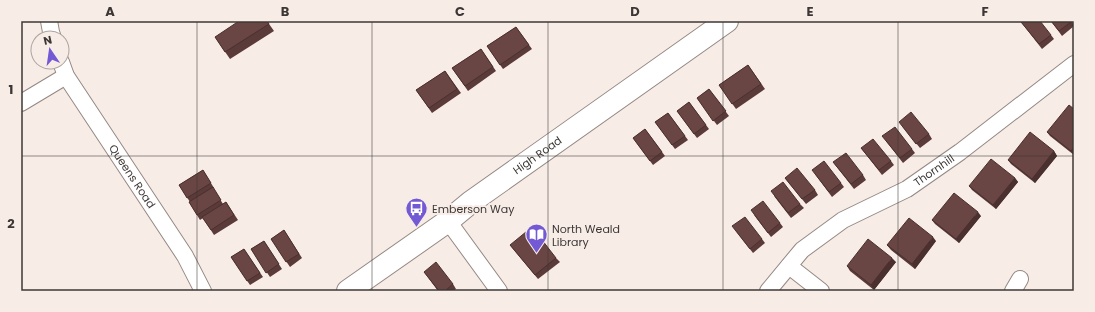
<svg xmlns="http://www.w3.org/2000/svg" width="1095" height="312" viewBox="0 0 1095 312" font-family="Poppins,sans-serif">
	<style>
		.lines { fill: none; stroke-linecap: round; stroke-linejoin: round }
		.street-casing { stroke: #948984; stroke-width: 18 }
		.secondary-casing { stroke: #948984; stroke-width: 24 }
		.path { stroke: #beb4b0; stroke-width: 2.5; stroke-dasharray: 4 2; stroke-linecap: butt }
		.street { stroke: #fff; stroke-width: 16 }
		.secondary { stroke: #fff; stroke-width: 22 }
		.wall { fill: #5a3b3a }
		.shaded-wall { fill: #4a302f }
		.building { fill: #694543; stroke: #4a302f }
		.grid { fill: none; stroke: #3c3735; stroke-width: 1; stroke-opacity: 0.55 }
		.labels { text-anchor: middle; stroke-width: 4; stroke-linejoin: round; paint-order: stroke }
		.street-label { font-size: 11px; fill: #3c3735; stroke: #f8ece7 }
		.poi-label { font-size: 11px; fill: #3c3735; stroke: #f8ece7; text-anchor: start }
		.neatline { fill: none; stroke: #3c3735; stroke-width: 1.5 }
		.grid-label { font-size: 13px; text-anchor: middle; font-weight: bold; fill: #3c3735 }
	</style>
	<rect width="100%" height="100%" fill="#f8ece7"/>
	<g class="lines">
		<defs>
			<g id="street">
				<path d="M49,21L51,32L53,38"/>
				<path id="s1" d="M61,62L66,76L185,256L203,291"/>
				<path d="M21,103L66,76"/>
				<path d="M448,221L499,291"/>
				<path d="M789,266L821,291"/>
				<path id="s2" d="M768,291L802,250L843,220L907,189L960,152L1074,64"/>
				<path d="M1013,291L1020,279"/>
			</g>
			<g id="secondary">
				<path id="s3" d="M348,291L448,221L471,202L727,21"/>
			</g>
		</defs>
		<!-- street casing -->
		<use href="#street" class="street-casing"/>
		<!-- secondary casing -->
		<use href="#secondary" class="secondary-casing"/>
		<!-- path -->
		<path class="path" d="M267,22L268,21"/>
		<!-- street -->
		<use href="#street" class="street"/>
		<!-- secondary -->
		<use href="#secondary" class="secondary"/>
	</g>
	<!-- wall -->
	<path class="wall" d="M267,21L274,31L230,59L215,37Z
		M1051,21H1071L1074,25V26L1062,36Z
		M1021,22L1051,35L1054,39L1042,49Z
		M516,27L532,49L503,69L487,46Z
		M481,49L496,71L468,91L452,68Z
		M748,65L765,89L736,109L719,85Z
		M445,71L461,93L432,113L416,90Z
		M709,89L729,116L717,125L697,98Z
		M689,102L709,129L697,138L677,111Z
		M1074,109V155L1050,136L1047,132Z
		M668,113L688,140L675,149L655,122Z
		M902,126L929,134L932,139L920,148Z
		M645,129L665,156L653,165L633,138Z
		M886,141L912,149L915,153L903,163Z
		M861,148L891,161L894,165L882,175Z
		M1054,151L1057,156L1035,183L1011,164L1008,160Z
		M833,162L863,175L866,180L854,189Z
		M203,170L214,188H213L223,204L226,202L238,220L214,235L203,218L200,220L189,202H190L179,185Z
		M815,174L841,183L844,187L832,197Z
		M785,178L815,190L818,195L806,204Z
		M1015,178L1018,182L996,209L972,190L969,186Z
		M774,196L800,204L804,208L791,218Z
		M754,215L780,223L783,227L771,237Z
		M981,216L959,243L935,224L932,220Z
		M284,230L302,258L290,267L271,239Z
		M736,231L762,239L765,243L753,253Z
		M264,241L282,269L270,277L251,249Z
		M936,241L915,269L891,250L887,245Z
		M510,245L556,258L560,262L538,279Z
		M244,249L263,277L250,285L231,257Z
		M896,262L874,290L850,271L847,266Z
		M424,272L453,284L456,289L453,291H438Z"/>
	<!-- shaded-wall -->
	<path class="shaded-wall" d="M1074,147V155L1071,151Z
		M1054,151L1057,156L1035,183L1032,179Z
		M1015,178L1018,182L996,209L993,205Z
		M978,212L981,216L959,243L956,239Z
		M933,237L936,241L915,269L912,264Z
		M892,258L896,262L874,290L871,285Z"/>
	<!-- building -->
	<path class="building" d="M239,21H267L269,24L225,52L215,37Z
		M1023,21H1040L1051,35L1039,44L1021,22Z
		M1051,21H1071V22L1059,31Z
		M516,27L529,45L500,65L487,46Z
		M481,49L493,67L465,86L452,68Z
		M748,65L761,84L732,104L719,85Z
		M445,71L457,89L429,108L416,90Z
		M709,89L726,111L713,121L697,98Z
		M689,102L706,125L694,134L677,111Z
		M1069,105L1074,109V147L1071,151L1047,132Z
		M911,112L929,134L916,144L899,122Z
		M668,113L685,136L672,145L655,122Z
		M895,127L912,149L900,158L882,136Z
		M645,129L662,152L650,161L633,138Z
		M1030,132L1054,151L1032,179L1008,160Z
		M873,139L891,161L879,170L861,148Z
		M846,153L863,175L851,184L833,162Z
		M991,159L1015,178L993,205L969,186Z
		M824,161L841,183L829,192L812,170Z
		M797,168L815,190L802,199L785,178Z
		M203,170L211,183L187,198L179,185Z
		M783,182L800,204L788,213L771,191Z
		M213,187L221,200L197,215L189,202Z
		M954,193L978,212L956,239L932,220Z
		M763,201L780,223L768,233L751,210Z
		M226,202L234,215L211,230L202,217Z
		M745,217L762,239L750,249L732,226Z
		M909,218L933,237L912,264L887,245Z
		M532,227L556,258L535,275L510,245Z
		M284,230L299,254L286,262L271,239Z
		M868,239L892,258L871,285L847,266Z
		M264,241L279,264L266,273L251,249Z
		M244,249L260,273L247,281L231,257Z
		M436,262L453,284L445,291H439L424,272Z"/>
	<!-- grid -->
	<path class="grid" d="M197,21V291M372,21V291M548,21V291M723,21V291M898,21V291M21,156H1074"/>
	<!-- icons -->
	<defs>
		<symbol id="bus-pin" viewBox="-11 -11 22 30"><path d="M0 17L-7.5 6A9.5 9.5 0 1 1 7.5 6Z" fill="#7359d3" stroke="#f8ece7"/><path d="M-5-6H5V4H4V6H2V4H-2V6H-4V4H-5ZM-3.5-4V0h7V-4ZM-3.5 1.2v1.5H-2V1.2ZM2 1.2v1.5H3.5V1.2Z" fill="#fff"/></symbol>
		<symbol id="library-pin" viewBox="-11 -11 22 30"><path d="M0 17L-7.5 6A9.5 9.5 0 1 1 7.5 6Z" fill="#7359d3" stroke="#f8ece7"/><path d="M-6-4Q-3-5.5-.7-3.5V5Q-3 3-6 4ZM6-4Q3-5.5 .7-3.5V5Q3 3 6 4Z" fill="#fff"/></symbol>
	</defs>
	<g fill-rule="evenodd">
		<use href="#bus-pin" x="404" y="196" width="25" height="34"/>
		<use href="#library-pin" x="524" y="222" width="25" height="34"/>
	</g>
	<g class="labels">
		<!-- street labels -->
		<g class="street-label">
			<text dy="4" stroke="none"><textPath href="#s3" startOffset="233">High Road</textPath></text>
			<text dy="4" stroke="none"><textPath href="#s2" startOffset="208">Thornhill</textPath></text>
			<text dy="4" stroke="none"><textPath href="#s1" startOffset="135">Queens Road</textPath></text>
		</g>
		<!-- poi labels -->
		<g class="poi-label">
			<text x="432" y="213">Emberson Way</text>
			<text x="552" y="233">North Weald<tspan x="552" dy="13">Library</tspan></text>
		</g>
	</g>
	<!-- border -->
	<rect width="1095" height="312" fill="none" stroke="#f8ece7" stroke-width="44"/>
	<!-- north arrow -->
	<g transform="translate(50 50) rotate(347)"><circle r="19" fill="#f8ece7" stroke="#ada4a0"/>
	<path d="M0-3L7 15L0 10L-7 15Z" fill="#7359d3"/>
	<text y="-6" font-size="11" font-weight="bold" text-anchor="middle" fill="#3c3735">N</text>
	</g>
	<rect x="22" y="22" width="1051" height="268" class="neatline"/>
	<g class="grid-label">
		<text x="110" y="16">A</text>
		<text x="285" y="16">B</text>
		<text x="460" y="16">C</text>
		<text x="635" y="16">D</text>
		<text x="810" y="16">E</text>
		<text x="985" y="16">F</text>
		<text x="11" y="94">1</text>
		<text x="11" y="228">2</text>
	</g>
</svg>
